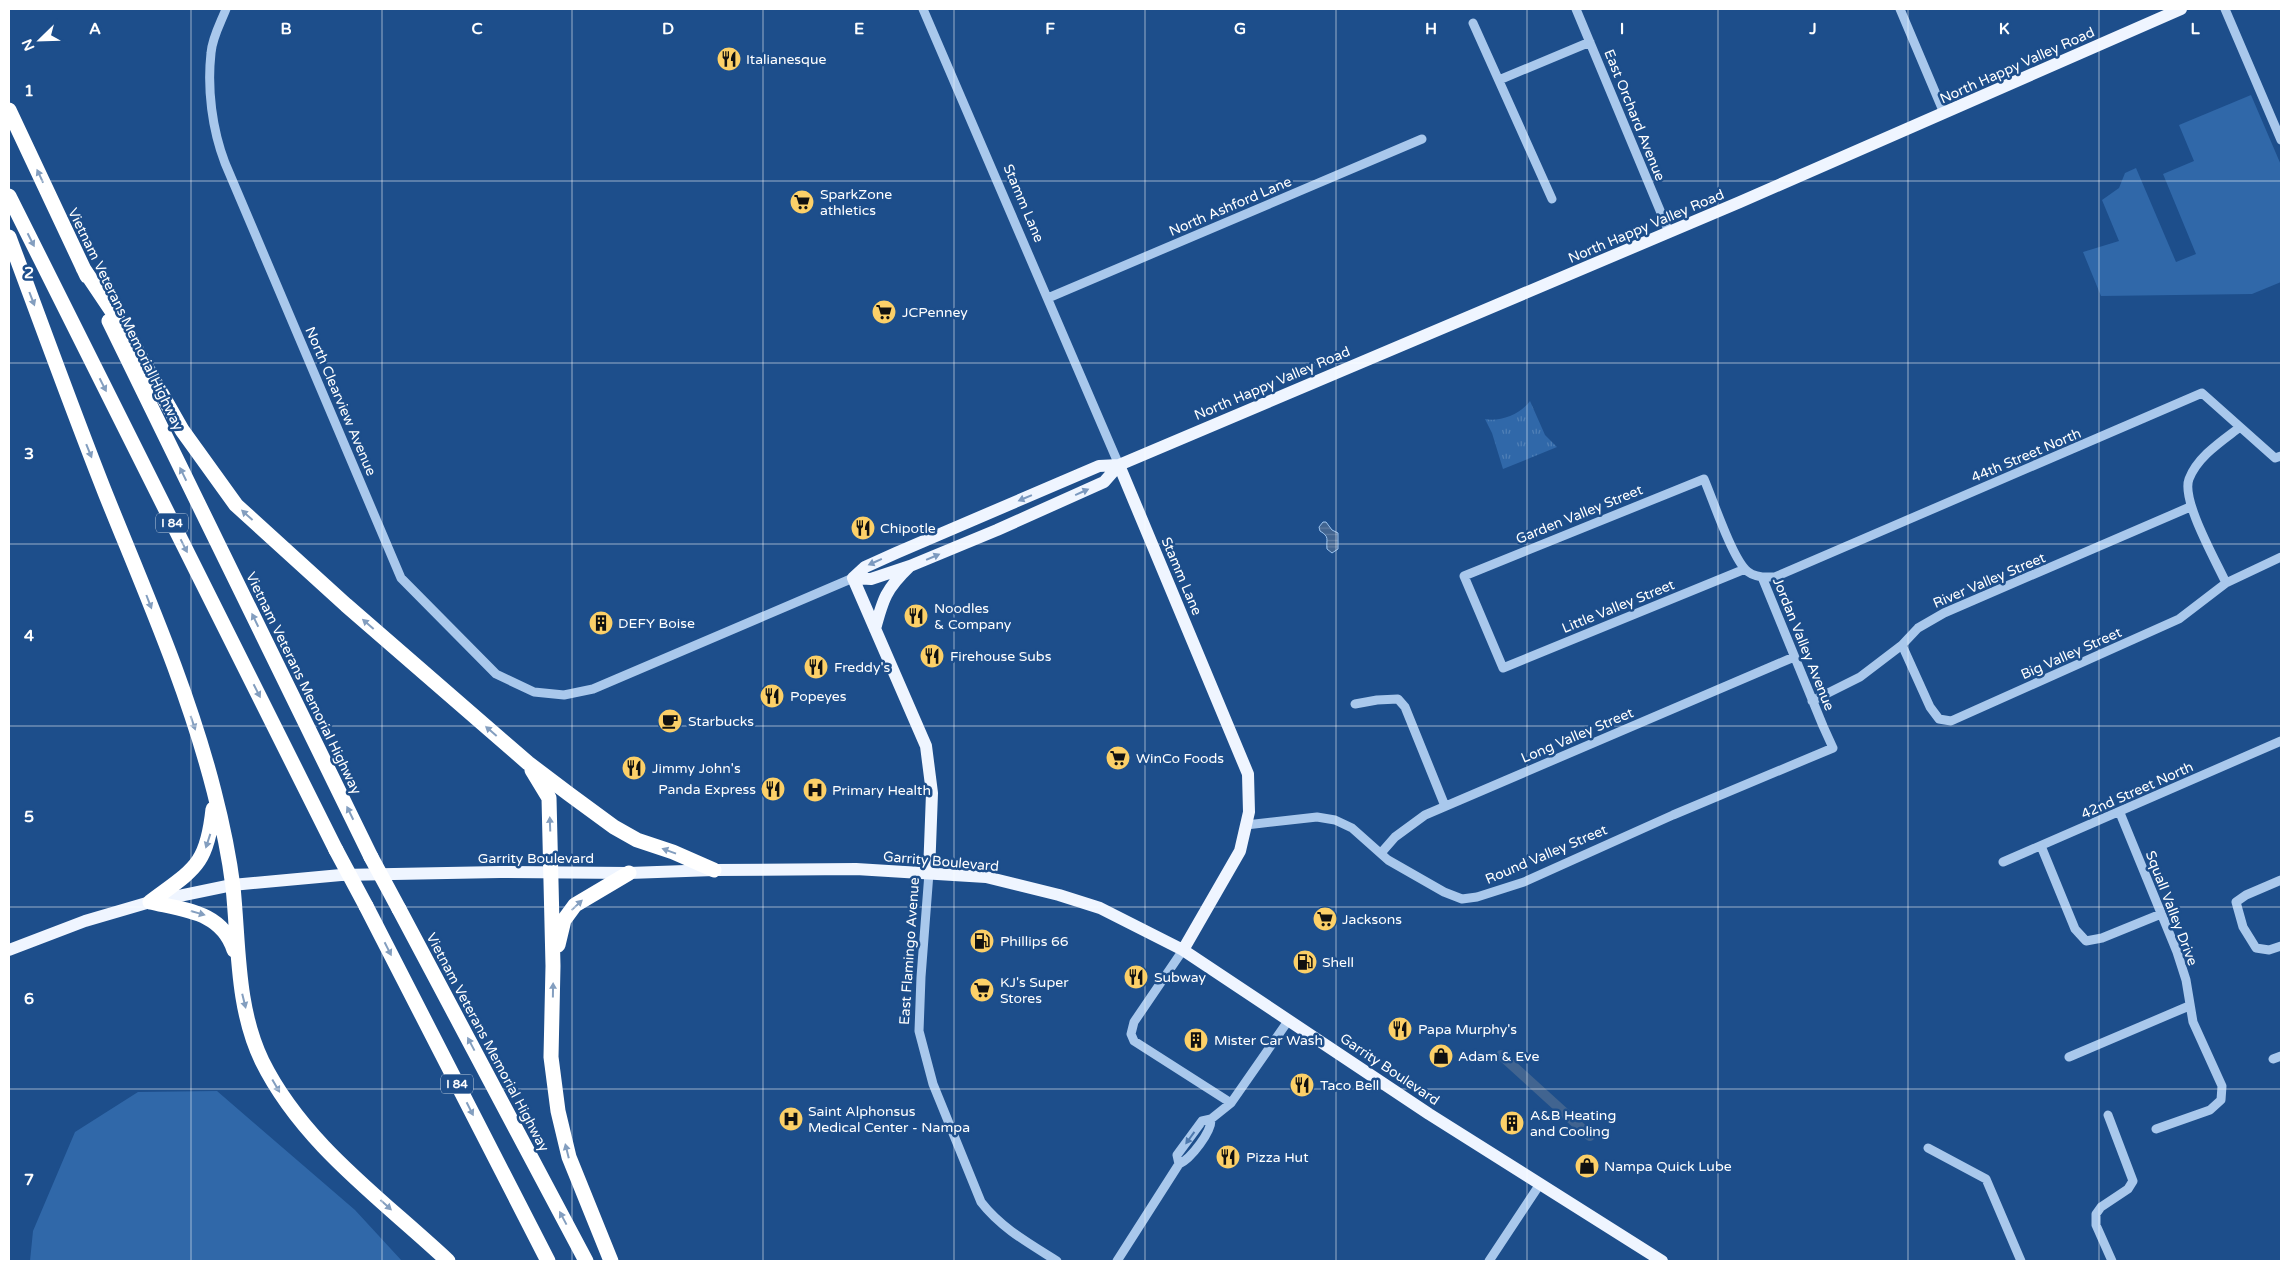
<svg xmlns="http://www.w3.org/2000/svg" width="2290" height="1270" viewBox="0 0 2290 1270" font-family="'Varela Round',sans-serif">
	<style>
		.grass { fill: #3068a9 }
		.park { fill: url(#park-tufts) }
		.water { fill: url(#water-rules); stroke: #9cc3ee }
		.lines { fill: none; stroke-linecap: round; stroke-linejoin: round }
		.canal { stroke: #416490; stroke-width: 10 }
		.minor { stroke: #a9c8ec; stroke-width: 9 }
		.major { stroke: #eff5ff; stroke-width: 12 }
		.highway { stroke: #fff; stroke-width: 15 }
		.highway-bridge { stroke: #fff; stroke-width: 15 }
		.oneway { fill: #839ebf }
		.oneway2 { fill: #7b99bf }
		.oneway3 { fill: #4e79ad }
		.grid { fill: none; stroke: #fff; stroke-width: 1; stroke-opacity: 0.55 }
		.labels { text-anchor: middle; stroke-width: 5; stroke-linejoin: round; paint-order: stroke }
		.shield { fill: #1d4e8b; stroke: #bbcadc; stroke-width: 1 }
		.shield-label { font-size: 12px; font-weight: bold; fill: #fff }
		.poi-label { font-size: 14px; fill: #fff; stroke: #1d4e8b; text-anchor: start }
		.street-label { font-size: 14px; fill: #fff; stroke: #1d4e8b }
		.grid-label { font-size: 16px; text-anchor: middle; font-weight: bold; fill: #fff; stroke: #1d4e8b; stroke-width: 5; stroke-linejoin: round; paint-order: stroke }
	</style>
	<defs>
		<pattern id="park-tufts" width="24" height="20" patternUnits="userSpaceOnUse" patternTransform="scale(1.25)"><rect width="24" height="20" fill="#3068a9"/><path d="M3 7l-1-3M5 7V3M7 7l1-3M15 17l-1-3M17 17v-4M19 17l1-3" fill="none" stroke="#4f7fb6"/></pattern>
		<pattern id="water-rules" width="6" height="5" patternUnits="userSpaceOnUse" patternTransform="scale(1.25)"><rect width="6" height="5" fill="#416490"/><path d="M0 2.5h6" fill="none" stroke="#5e7ba1"/></pattern>
	</defs>
	<rect width="100%" height="100%" fill="#1d4e8b"/>
	<!-- grass -->
	<path class="grass" d="M2251,95L2281,165V282L2252,294L2101,296L2083,252L2119,241L2102,200L2119,188L2125,173L2136,168L2176,262L2196,254L2163,174L2194,161L2179,125Z
		M217,1091L355,1210L402,1261H30L33,1231L75,1132L138,1092Z"/>
	<!-- park -->
	<path class="park" d="M1530,401L1545,435L1557,447L1503,469L1492,433L1485,419C1500,422 1521,414 1530,401Z"/>
	<!-- water -->
	<path class="water" d="M1323,522H1326L1332,530L1338,533V549L1332,553L1327,549C1326,539 1330,537 1320,531L1319,527Z"/>
	<g class="lines">
		<!-- canal -->
		<path class="canal" d="M1501,1055L1590,1136"/>
		<!-- minor -->
		<path class="minor" d="M226,9C221,22 212,38 211,53C207,89 212,129 225,163L401,578L496,674L534,692L564,695L593,689L853,578
			M923,9L1119,465
			M1576,9L1669,232
			M1900,9L1944,113
			M2225,9L2281,140
			M1473,23L1552,199
			M1499,80L1590,42
			M1048,298L1422,139
			M1762,577H1775L2202,393L2275,458L2281,456
			M2226,583C2216,561 2181,500 2189,479C2198,456 2222,441 2240,427
			M1902,645L1930,707L1939,719L1951,721L2179,619L2226,583L2281,557
			M1812,701L1860,677L1902,645L1918,628L1944,613L2190,507
			M1355,704L1377,700L1398,699L1405,707L1445,806
			M2120,813L2177,952L2186,980L2193,1022L2222,1086L2221,1100L2210,1110L2156,1129
			M1246,825L1317,817L1335,820L1352,828L1388,860L1444,892L1462,899L1477,897L1524,882L1673,815L1833,748L1823,726L1762,577C1756,576 1749,574 1745,569C1731,554 1713,500 1704,479L1464,576L1503,668L1745,569
			M2041,846L2075,929L2086,941L2102,938L2161,914
			M1381,853L1395,837L1425,815L1794,657
			M2003,862L2281,741
			M929,873L921,977L919,1031L933,1084L981,1202C1001,1228 1030,1244 1057,1261
			M2281,880L2246,895L2236,902L2243,927L2256,948L2269,950L2281,946
			M1183,950L1134,1022L1131,1034L1134,1041L1231,1103
			M2069,1057L2189,1006
			M2273,1059L2281,1056
			M2108,1115L2133,1181L2128,1189L2101,1207L2096,1214V1225L2112,1261
			M1928,1148L1986,1179L2021,1261
			M1179,1164L1177,1155L1202,1121L1211,1119L1231,1103L1288,1021
			M1117,1261L1179,1164C1191,1159 1212,1131 1211,1119
			M1489,1261L1540,1184"/>
		<!-- major -->
		<path class="major" d="M1119,465L1248,774L1249,812L1240,851L1183,950
			M853,578L865,567L896,553L1099,466L1119,465L1740,202L2181,9
			M853,578L926,746L932,793L929,873
			M853,578L871,579L910,566L997,530L1104,482L1119,465
			M875,629C883,599 886,589 909,567
			M9,950L85,921L150,902L232,885L341,875L500,872L629,873L714,870L856,869L986,877L1059,895L1100,908L1183,950L1429,1114L1662,1261"/>
		<!-- highway -->
		<path class="highway" d="M9,110L87,276
			M9,196L336,850
			M9,237C41,323 72,409 106,495C145,592 188,689 214,791C222,822 229,855 233,887C239,945 236,1007 262,1061C303,1144 382,1199 448,1261
			M83,268L128,335L182,430L236,505L346,605L528,763L569,794L614,827L637,840L673,852L714,870
			M109,321L371,857
			M532,770L549,798L553,966L551,1057L558,1111L569,1157L611,1261
			M150,902C194,869 207,866 213,809
			M150,902C185,910 222,912 234,950
			M366,906L548,1261
			M399,909L586,1261
			M558,945L564,920L575,905L629,873"/>
		<!-- highway-bridge -->
		<path class="highway-bridge" d="M336,850L366,906
			M371,857L399,909"/>
	</g>
	<!-- one-way arrows -->
	<defs><path id="oneway-solid" d="M-6-.8H1V-3.2L6.5 0L1 3.2V.8H-6Z" transform="scale(1.25)"/></defs>
	<g class="oneway">
		<use href="#oneway-solid" transform="translate(40 176) rotate(-115)"/>
		<use href="#oneway-solid" transform="translate(31 240) rotate(63)"/>
		<use href="#oneway-solid" transform="translate(32 299) rotate(69)"/>
		<use href="#oneway-solid" transform="translate(103 385) rotate(63)"/>
		<use href="#oneway-solid" transform="translate(89 451) rotate(68)"/>
		<use href="#oneway-solid" transform="translate(183 474) rotate(-116)"/>
		<use href="#oneway-solid" transform="translate(247 515) rotate(-138)"/>
		<use href="#oneway-solid" transform="translate(184 546) rotate(63)"/>
		<use href="#oneway-solid" transform="translate(149 602) rotate(69)"/>
		<use href="#oneway-solid" transform="translate(255 620) rotate(-116)"/>
		<use href="#oneway-solid" transform="translate(368 624) rotate(-139)"/>
		<use href="#oneway-solid" transform="translate(257 691) rotate(63)"/>
		<use href="#oneway-solid" transform="translate(193 723) rotate(71)"/>
		<use href="#oneway-solid" transform="translate(491 731) rotate(-139)"/>
		<use href="#oneway-solid" transform="translate(350 813) rotate(-116)"/>
		<use href="#oneway-solid" transform="translate(550 824) rotate(-92)"/>
		<use href="#oneway-solid" transform="translate(208 841) rotate(108)"/>
		<use href="#oneway-solid" transform="translate(669 851) rotate(-160)"/>
		<use href="#oneway-solid" transform="translate(577 905) rotate(-43)"/>
		<use href="#oneway-solid" transform="translate(198 913) rotate(16)"/>
		<use href="#oneway-solid" transform="translate(388 949) rotate(63)"/>
		<use href="#oneway-solid" transform="translate(553 990) rotate(-89)"/>
		<use href="#oneway-solid" transform="translate(244 1001) rotate(76)"/>
		<use href="#oneway-solid" transform="translate(471 1044) rotate(-118)"/>
		<use href="#oneway-solid" transform="translate(276 1086) rotate(60)"/>
		<use href="#oneway-solid" transform="translate(470 1109) rotate(63)"/>
		<use href="#oneway-solid" transform="translate(567 1151) rotate(-104)"/>
		<use href="#oneway-solid" transform="translate(386 1205) rotate(42)"/>
		<use href="#oneway-solid" transform="translate(563 1218) rotate(-118)"/>
	</g>
	<g class="oneway2">
		<use href="#oneway-solid" transform="translate(1082 492) rotate(-24)"/>
		<use href="#oneway-solid" transform="translate(1025 498) rotate(157)"/>
		<use href="#oneway-solid" transform="translate(933 557) rotate(-23)"/>
		<use href="#oneway-solid" transform="translate(875 562) rotate(156)"/>
	</g>
	<use class="oneway3" href="#oneway-solid" transform="translate(1190 1138) rotate(126)"/>
	<!-- grid -->
	<path class="grid" d="M191,9V1261M382,9V1261M572,9V1261M763,9V1261M954,9V1261M1145,9V1261M1336,9V1261M1527,9V1261M1718,9V1261M1908,9V1261M2099,9V1261M9,181H2281M9,363H2281M9,544H2281M9,726H2281M9,907H2281M9,1089H2281"/>
	<!-- icons -->
	<defs>
		<symbol id="restaurant-disc" viewBox="-11 -11 22 22"><circle r="9.5" fill="#fcd068" stroke="#1d4e8b"/><path d="M-5-6h1v4h1v-4h1v4h1v-4h1v5L-1.5 .5V6h-2V.5L-5-1ZM5-6V6H3V1.5H1.5Q1.5-4 5-6Z" fill="#111"/></symbol>
		<symbol id="supermarket-disc" viewBox="-11 -11 22 22"><circle r="9.5" fill="#fcd068" stroke="#1d4e8b"/><path d="M-6-5.5h2.5l.6 2H6L4.5 2H-2.5L-4.4-4H-6ZM-1.5 3.2a1.3 1.3 0 1 0 .1 0ZM3 3.2a1.3 1.3 0 1 0 .1 0Z" fill="#111"/></symbol>
		<symbol id="building-disc" viewBox="-11 -11 22 22"><circle r="9.5" fill="#fcd068" stroke="#1d4e8b"/><path d="M-4-6H4V6H1V3H-1V6H-4ZM-2.5-4.3h1.7v1.8h-1.7ZM.8-4.3h1.7v1.8H.8ZM-2.5-1h1.7V.8h-1.7ZM.8-1h1.7V.8H.8Z" fill="#111"/></symbol>
		<symbol id="cafe-disc" viewBox="-11 -11 22 22"><circle r="9.5" fill="#fcd068" stroke="#1d4e8b"/><path d="M-5.5-4.5H6V0H3Q3 3.5 0 3.5H-2.5Q-5.5 3.5-5.5 0ZM3-3.2v2h1.7v-2ZM-6 4.5H4V6H-6Z" fill="#111"/></symbol>
		<symbol id="hospital-disc" viewBox="-11 -11 22 22"><circle r="9.5" fill="#fcd068" stroke="#1d4e8b"/><path d="M-5-5h3v3.5h4V-5h3V5h-3V1.5h-4V5h-3Z" fill="#111"/></symbol>
		<symbol id="fuel-disc" viewBox="-11 -11 22 22"><circle r="9.5" fill="#fcd068" stroke="#1d4e8b"/><path d="M-5.5-6h7V0h2V4h1.3V-2.5L3-4.5l.8-.8L6-3V5H2.5V1h-1V6h-7ZM-4.2-4.7v3.2H.2V-4.7Z" fill="#111"/></symbol>
		<symbol id="shop-disc" viewBox="-11 -11 22 22"><circle r="9.5" fill="#fcd068" stroke="#1d4e8b"/><path d="M-5-2.5h2.3a2.7 3.5 0 0 1 5.4 0H5L5.5 6h-11ZM-1.5-2.5h3a1.5 2.3 0 0 0-3 0Z" fill="#111"/></symbol>
	</defs>
	<g fill-rule="evenodd">
		<use href="#restaurant-disc" x="715" y="45" width="28" height="28"/>
		<use href="#supermarket-disc" x="788" y="188" width="28" height="28"/>
		<use href="#supermarket-disc" x="870" y="298" width="28" height="28"/>
		<use href="#restaurant-disc" x="849" y="514" width="28" height="28"/>
		<use href="#restaurant-disc" x="902" y="602" width="28" height="28"/>
		<use href="#building-disc" x="587" y="609" width="28" height="28"/>
		<use href="#restaurant-disc" x="918" y="642" width="28" height="28"/>
		<use href="#restaurant-disc" x="802" y="653" width="28" height="28"/>
		<use href="#restaurant-disc" x="758" y="682" width="28" height="28"/>
		<use href="#cafe-disc" x="656" y="707" width="28" height="28"/>
		<use href="#supermarket-disc" x="1104" y="744" width="28" height="28"/>
		<use href="#restaurant-disc" x="620" y="754" width="28" height="28"/>
		<use href="#restaurant-disc" x="759" y="775" width="28" height="28"/>
		<use href="#hospital-disc" x="801" y="776" width="28" height="28"/>
		<use href="#supermarket-disc" x="1311" y="905" width="28" height="28"/>
		<use href="#fuel-disc" x="968" y="927" width="28" height="28"/>
		<use href="#fuel-disc" x="1291" y="948" width="28" height="28"/>
		<use href="#restaurant-disc" x="1122" y="963" width="28" height="28"/>
		<use href="#supermarket-disc" x="968" y="976" width="28" height="28"/>
		<use href="#restaurant-disc" x="1386" y="1015" width="28" height="28"/>
		<use href="#building-disc" x="1182" y="1026" width="28" height="28"/>
		<use href="#shop-disc" x="1427" y="1042" width="28" height="28"/>
		<use href="#restaurant-disc" x="1288" y="1071" width="28" height="28"/>
		<use href="#hospital-disc" x="777" y="1105" width="28" height="28"/>
		<use href="#building-disc" x="1498" y="1109" width="28" height="28"/>
		<use href="#restaurant-disc" x="1214" y="1143" width="28" height="28"/>
		<use href="#shop-disc" x="1573" y="1152" width="28" height="28"/>
	</g>
	<g class="labels">
		<!-- shield labels -->
		<g class="shield">
			<rect x="156" y="513.5" width="32" height="19" rx="4"/>
			<rect x="441" y="1074.5" width="32" height="19" rx="4"/>
		</g>
		<g class="shield-label">
			<text x="172" y="527">I 84</text>
			<text x="457" y="1088">I 84</text>
		</g>
		<!-- poi labels -->
		<g class="poi-label">
			<text x="746" y="64">Italianesque</text>
			<text x="820" y="199">SparkZone<tspan x="820" dy="16">athletics</tspan></text>
			<text x="902" y="317">JCPenney</text>
			<text x="880" y="533">Chipotle</text>
			<text x="934" y="613">Noodles<tspan x="934" dy="16">&amp; Company</tspan></text>
			<text x="618" y="628">DEFY Boise</text>
			<text x="950" y="661">Firehouse Subs</text>
			<text x="834" y="672">Freddy's</text>
			<text x="790" y="701">Popeyes</text>
			<text x="688" y="726">Starbucks</text>
			<text x="1136" y="763">WinCo Foods</text>
			<text x="652" y="773">Jimmy John's</text>
			<text x="756" y="794" text-anchor="end">Panda Express</text>
			<text x="832" y="795">Primary Health</text>
			<text x="1342" y="924">Jacksons</text>
			<text x="1000" y="946">Phillips 66</text>
			<text x="1322" y="967">Shell</text>
			<text x="1154" y="982">Subway</text>
			<text x="1000" y="987">KJ's Super<tspan x="1000" dy="16">Stores</tspan></text>
			<text x="1418" y="1034">Papa Murphy's</text>
			<text x="1214" y="1045">Mister Car Wash</text>
			<text x="1458" y="1061">Adam &amp; Eve</text>
			<text x="1320" y="1090">Taco Bell</text>
			<text x="808" y="1116">Saint Alphonsus<tspan x="808" dy="16">Medical Center - Nampa</tspan></text>
			<text x="1530" y="1120">A&amp;B Heating<tspan x="1530" dy="16">and Cooling</tspan></text>
			<text x="1246" y="1162">Pizza Hut</text>
			<text x="1604" y="1171">Nampa Quick Lube</text>
		</g>
		<!-- street labels -->
		<g class="street-label">
			<text transform="translate(2017 65) rotate(-24)" y="5">North Happy Valley Road</text>
			<text transform="translate(1635 115) rotate(68)" y="5">East Orchard Avenue</text>
			<text transform="translate(1024 203) rotate(67)" y="5">Stamm Lane</text>
			<text transform="translate(1230 206) rotate(-23)" y="5">North Ashford Lane</text>
			<text transform="translate(1646 226) rotate(-23)" y="5">North Happy Valley Road</text>
			<text transform="translate(126 319) rotate(64)" y="5">Vietnam Veterans Memorial Highway</text>
			<text transform="translate(1272 383) rotate(-23)" y="5">North Happy Valley Road</text>
			<text transform="translate(341 401) rotate(67)" y="5">North Clearview Avenue</text>
			<text transform="translate(2026 455) rotate(-23)" y="5">44th Street North</text>
			<text transform="translate(1579 514) rotate(-22)" y="5">Garden Valley Street</text>
			<text transform="translate(1182 576) rotate(67)" y="5">Stamm Lane</text>
			<text transform="translate(1989 580) rotate(-23)" y="5">River Valley Street</text>
			<text transform="translate(1618 606) rotate(-22)" y="5">Little Valley Street</text>
			<text transform="translate(1804 644) rotate(68)" y="5">Jordan Valley Avenue</text>
			<text transform="translate(2071 653) rotate(-24)" y="5">Big Valley Street</text>
			<text transform="translate(304 683) rotate(64)" y="5">Vietnam Veterans Memorial Highway</text>
			<text transform="translate(1577 735) rotate(-23)" y="5">Long Valley Street</text>
			<text transform="translate(2137 790) rotate(-24)" y="5">42nd Street North</text>
			<text transform="translate(1546 854) rotate(-23)" y="5">Round Valley Street</text>
			<text x="536" y="863">Garrity Boulevard</text>
			<text transform="translate(941 861) rotate(5)" y="5">Garrity Boulevard</text>
			<text transform="translate(2172 908) rotate(69)" y="5">Squall Valley Drive</text>
			<text transform="translate(909 951) rotate(-86)" y="5">East Flamingo Avenue</text>
			<text transform="translate(488 1042) rotate(62)" y="5">Vietnam Veterans Memorial Highway</text>
			<text transform="translate(1390 1069) rotate(34)" y="5">Garrity Boulevard</text>
		</g>
	</g>
	<g class="grid-label">
		<text x="95" y="34">A</text>
		<text x="286" y="34">B</text>
		<text x="477" y="34">C</text>
		<text x="668" y="34">D</text>
		<text x="859" y="34">E</text>
		<text x="1050" y="34">F</text>
		<text x="1240" y="34">G</text>
		<text x="1431" y="34">H</text>
		<text x="1622" y="34">I</text>
		<text x="1813" y="34">J</text>
		<text x="2004" y="34">K</text>
		<text x="2195" y="34">L</text>
		<text x="29" y="96">1</text>
		<text x="29" y="278">2</text>
		<text x="29" y="459">3</text>
		<text x="29" y="641">4</text>
		<text x="29" y="822">5</text>
		<text x="29" y="1004">6</text>
		<text x="29" y="1185">7</text>
	</g>
	<!-- border -->
	<rect width="2290" height="1270" fill="none" stroke="#ffffff" stroke-width="20"/>
	<!-- north arrow -->
	<g transform="translate(40 40) rotate(247)" stroke="#1d4e8b" stroke-width="4" paint-order="stroke">
	<path d="M0-4L9 19L0 12L-9 19Z" fill="#ffffff"/>
	<text y="-8" font-size="14" font-weight="bold" text-anchor="middle" fill="#ffffff">N</text>
	</g>
</svg>
